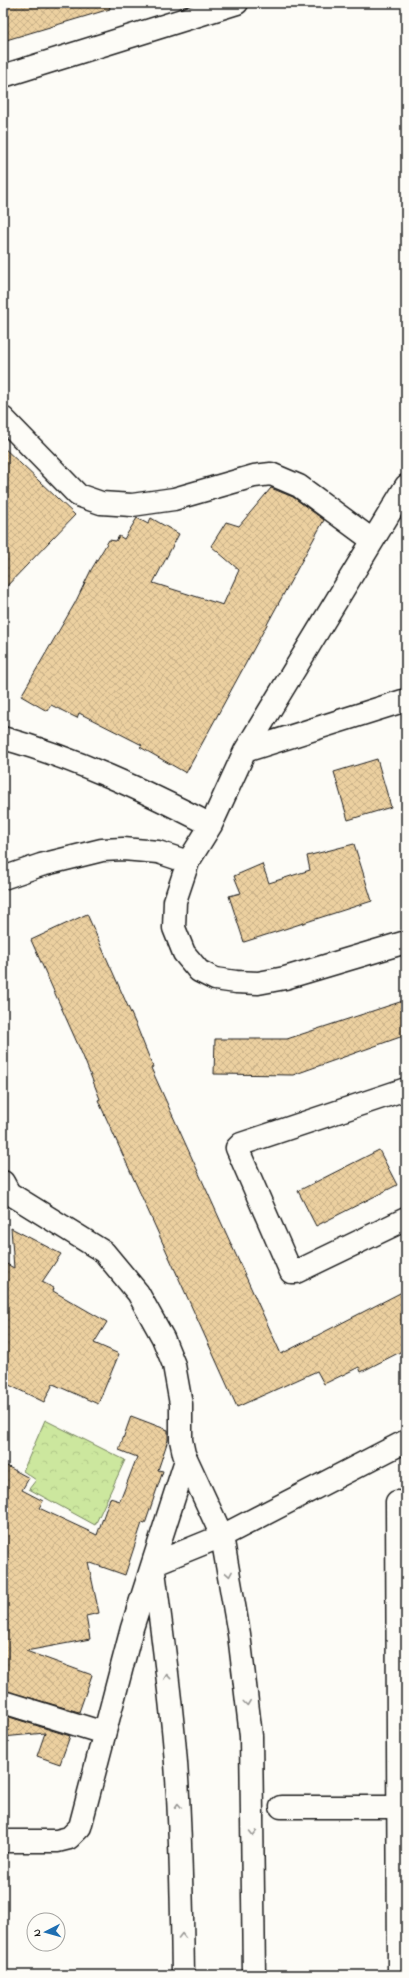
<svg xmlns="http://www.w3.org/2000/svg" width="409" height="1978" viewBox="0 0 409 1978" font-family="'Indie Flower',sans-serif">
	<style>
		.park { fill: url(#park-crowns); stroke: #74825d }
		.building { fill: url(#building-cross-hatch); stroke: #1c1c1c }
		.lines { fill: none; stroke-linecap: round; stroke-linejoin: round }
		.minor-casing { stroke: #1c1c1c; stroke-width: 25 }
		.tertiary-casing { stroke: #1c1c1c; stroke-width: 25 }
		.minor { stroke: #fdfcf7; stroke-width: 22 }
		.tertiary { stroke: #fdfcf7; stroke-width: 22 }
		.oneway { stroke: #989794 }
	</style>
	<defs>
		<pattern id="park-crowns" width="20" height="18" patternUnits="userSpaceOnUse"><rect width="20" height="18" fill="#cce79e"/><path d="M2 6a3 3 0 1 1 6 0M12 15a3 3 0 1 1 6 0" fill="none" stroke="#afc688"/></pattern>
		<pattern id="building-cross-hatch" width="8" height="8" patternUnits="userSpaceOnUse"><rect width="8" height="8" fill="#ecd0a0"/><path d="M0 0l8 8M0 8l8-8" fill="none" stroke="#cab289"/></pattern>
	</defs>
	<rect width="100%" height="100%" fill="#fdfcf7"/>
	<filter id="ink" filterUnits="userSpaceOnUse"><feTurbulence type="fractalNoise" baseFrequency=".025" numOctaves="2"/><feDisplacementMap in="SourceGraphic" scale="8" xChannelSelector="R" yChannelSelector="G"/><feConvolveMatrix kernelMatrix="1 2 1 2 8 2 1 2 1" color-interpolation-filters="sRGB"/></filter>
	<g filter="url(#ink)">
		<!-- park -->
		<path class="park" d="M45,1420L125,1460L95,1525L29,1489L36,1480L23,1471Z"/>
		<!-- building -->
		<path class="building" d="M3,3H109L110,9L3,41Z
			M3,447L75,515L3,590Z
			M271,488L293,497L324,520L186,773L140,747L142,745L79,713L77,718L51,705L47,711L21,696L75,603L91,570L109,540L116,541L119,536L124,539L137,518L148,524L151,518L179,534L153,583L223,605L239,570L211,546L226,522L239,526Z
			M377,759L391,807L348,820L334,772Z
			M354,844L372,901L244,942L229,896L241,893L234,876L262,864L269,883L310,870L307,856Z
			M87,914L137,1027L153,1067L151,1068L281,1354L406,1290V1349L361,1372L359,1367L324,1384L317,1371L237,1407L98,1100L100,1099L83,1056L31,940Z
			M406,1000V1035L293,1075L214,1074L215,1039H287Z
			M379,1150L397,1185L316,1226L298,1191Z
			M11,1228L61,1254L42,1282L54,1288L53,1291L107,1322L94,1343L119,1354L98,1404L53,1384L44,1402L3,1382V1262L14,1268Z
			M131,1416L168,1430V1440L158,1470L163,1471L145,1524L142,1523L125,1575L88,1562L99,1613L86,1616L90,1639L26,1651L92,1675L79,1712L3,1690V1464L29,1478L22,1490L43,1501L39,1508L97,1535L110,1498L120,1501L137,1457L119,1450Z
			M3,1715L70,1736L60,1764L37,1756L45,1733L3,1737Z"/>
		<g class="lines">
			<defs>
				<path id="minor" d="M3,418L78,495L101,503L132,505L174,499L254,476L271,474L299,486L372,540
					M406,486L245,751L211,825L188,862L175,901L174,928L184,953L199,971L215,979L236,982L258,983L285,978L406,942
					M3,738C75,758 145,791 211,825
					M245,751L406,700
					M3,878L41,865L102,850L123,849L158,852L188,862
					M406,1089L241,1144L237,1148L291,1272H296L406,1219
					M3,1182L9,1193L104,1252L138,1293L163,1338L174,1365L181,1404V1440L184,1454L222,1536L239,1634L251,1736L254,1975
					M397,1502L399,1975
					M3,1702L104,1733
					M281,1807H406
					M3,1841H57L69,1838L80,1827L132,1628L186,1460
					M183,1975C182,1904 181,1833 176,1763C171,1696 162,1630 153,1564L222,1536L406,1441"/>
				<path id="tertiary" d="M3,76L237,3"/>
			</defs>
			<!-- minor casing -->
			<use href="#minor" class="minor-casing"/>
			<!-- tertiary casing -->
			<use href="#tertiary" class="tertiary-casing"/>
			<!-- minor -->
			<use href="#minor" class="minor"/>
			<!-- tertiary -->
			<use href="#tertiary" class="tertiary"/>
		</g>
		<!-- one-way arrows -->
		<defs><path id="oneway-chevron" d="M-2-3.5L2.5 0L-2 3.5" fill="none" stroke-width="1.6" stroke-linecap="round" stroke-linejoin="round"/></defs>
		<g class="oneway">
			<use href="#oneway-chevron" transform="translate(229 1574) rotate(80)"/>
			<use href="#oneway-chevron" transform="translate(167 1677) rotate(-96)"/>
			<use href="#oneway-chevron" transform="translate(247 1703) rotate(83)"/>
			<use href="#oneway-chevron" transform="translate(178 1806) rotate(-93)"/>
			<use href="#oneway-chevron" transform="translate(253 1833) rotate(89)"/>
			<use href="#oneway-chevron" transform="translate(182 1936) rotate(-90)"/>
		</g>
	</g>
	<!-- margin -->
	<rect width="409" height="1978" fill="none" stroke="#fdfcf7" stroke-width="16"/>
	<rect x="8" y="8" width="393" height="1962" fill="none" stroke="#1c1c1c" stroke-width="1.5" filter="url(#ink)"/>
	<!-- north arrow -->
	<g transform="translate(46 1932) rotate(264)"><circle r="19" fill="#fdfcf7" stroke="#a3a29f"/>
	<path d="M0-3L7 15L0 10L-7 15Z" fill="#1f6fb2"/>
	<text y="-6" font-size="11" font-weight="bold" text-anchor="middle" fill="#1c1c1c">N</text>
	</g>
</svg>
